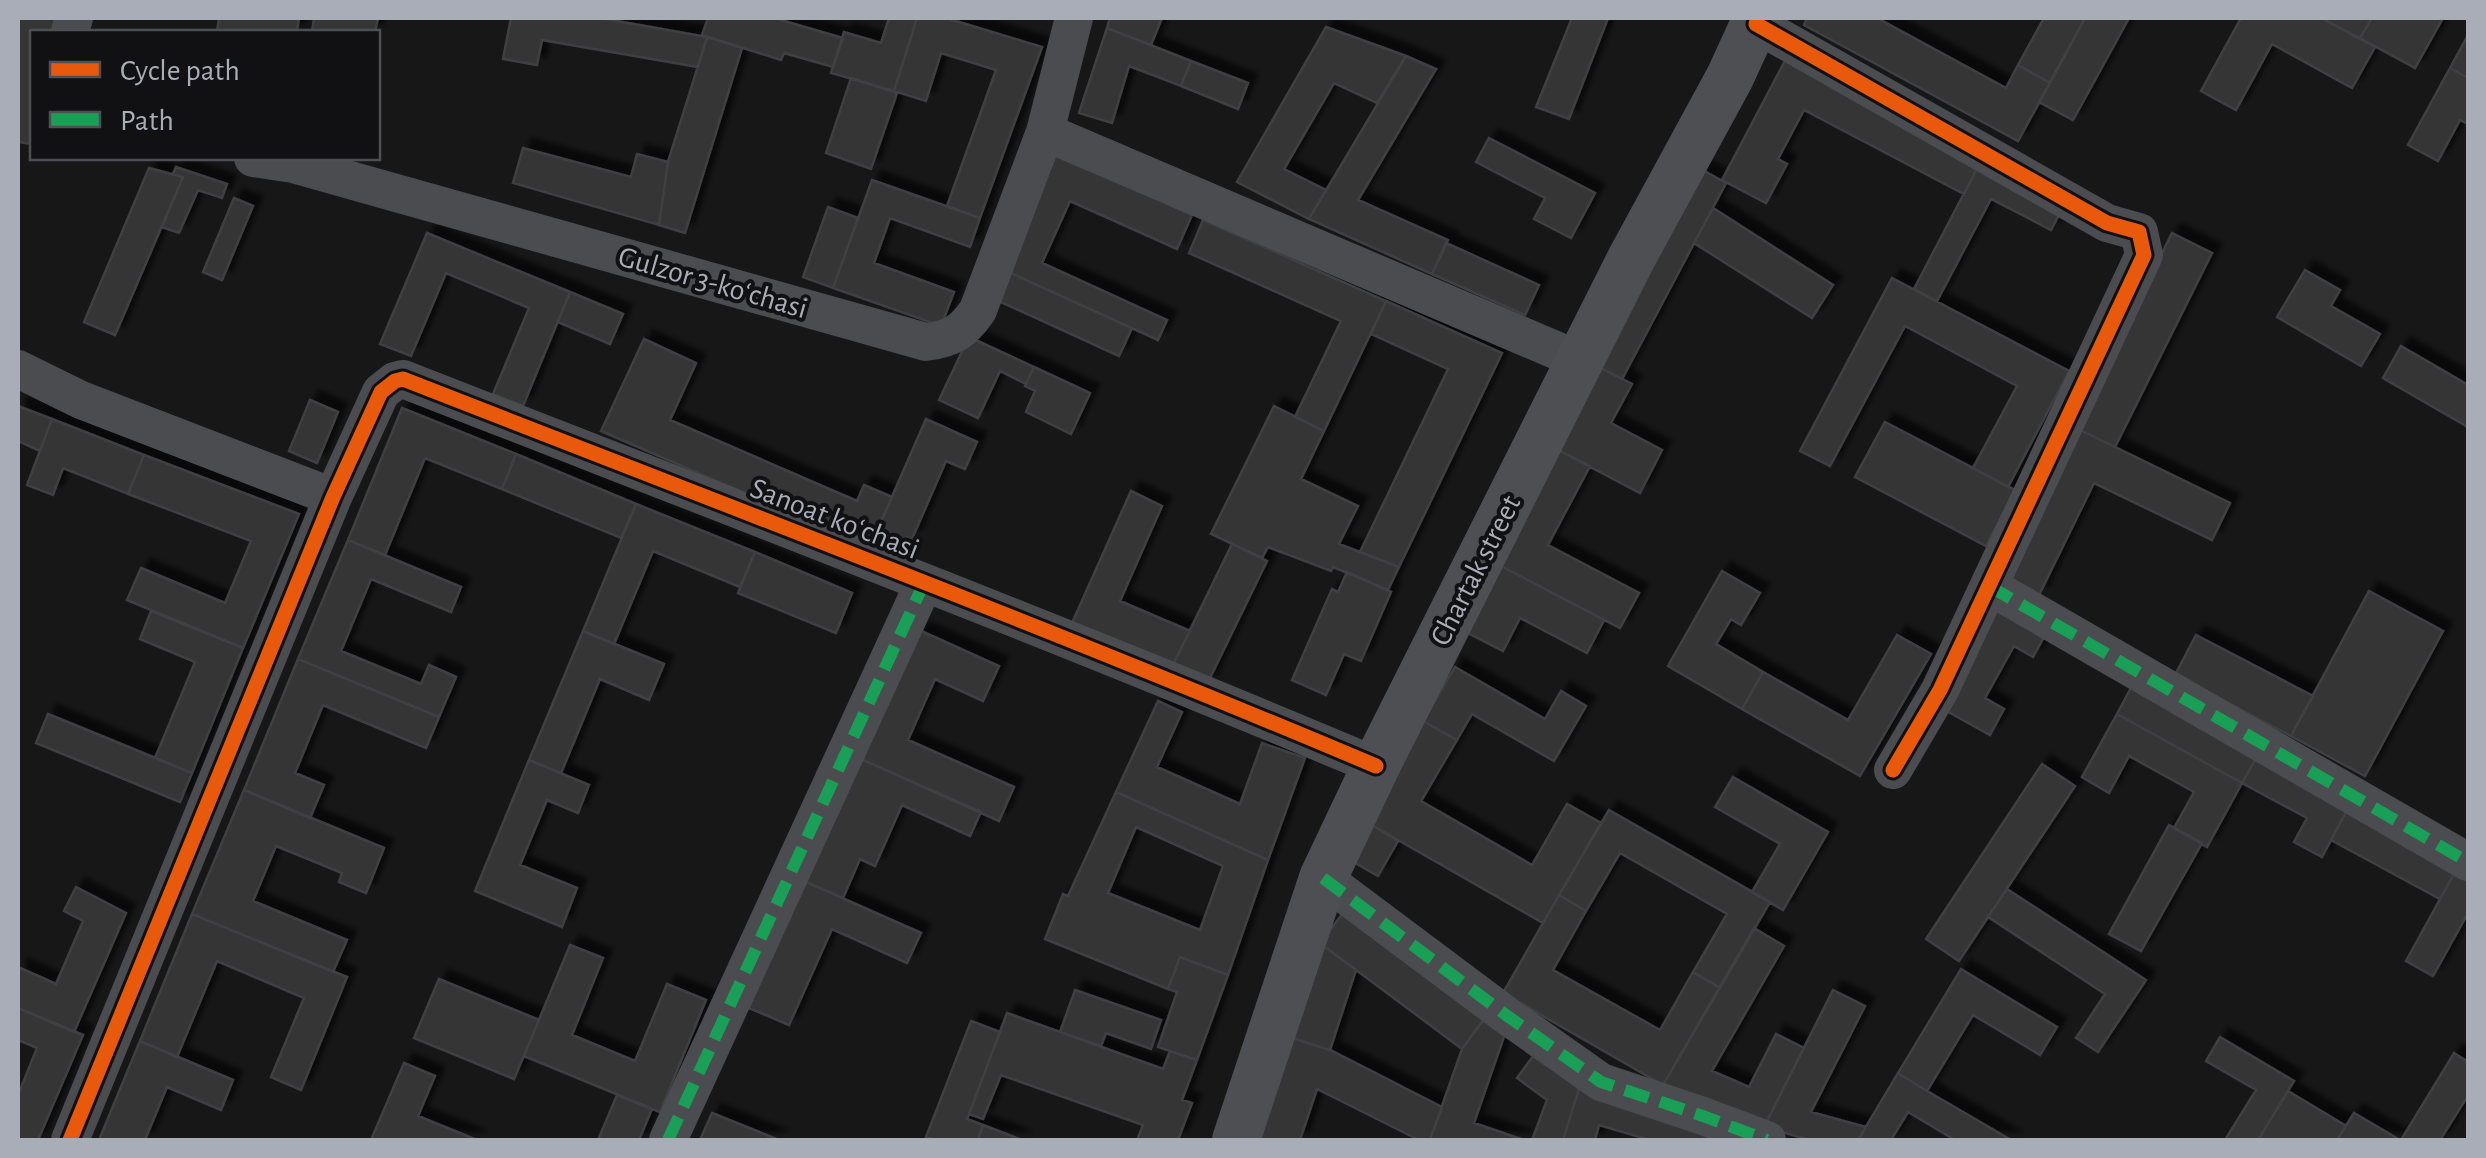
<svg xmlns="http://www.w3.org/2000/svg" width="2486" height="1158" viewBox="0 0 2486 1158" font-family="'Alegreya Sans',sans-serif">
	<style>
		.building { fill: #353536; stroke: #3f4043; stroke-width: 2.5; fill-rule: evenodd; filter: url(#shadow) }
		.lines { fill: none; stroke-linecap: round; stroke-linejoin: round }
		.minor { stroke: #4b4c50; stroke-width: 38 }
		.major { stroke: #4d4f52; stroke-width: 48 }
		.quiet { stroke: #1a9f57; stroke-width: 12; stroke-dasharray: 25 12; stroke-linecap: butt }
		.cycleway-casing { stroke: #111113; stroke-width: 21 }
		.cycleway { stroke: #e8590c; stroke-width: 15 }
		.labels { text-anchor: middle; stroke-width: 8; stroke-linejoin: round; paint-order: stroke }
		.street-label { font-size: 30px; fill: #a8adb8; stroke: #111113 }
	</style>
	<defs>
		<filter id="shadow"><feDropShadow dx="9" dy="-9" stdDeviation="2.5" flood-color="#0009"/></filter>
	</defs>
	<rect width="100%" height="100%" fill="#171717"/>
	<!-- building -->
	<path class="building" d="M18,18H55L52,32H32V144L18,142Z
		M219,18H299L297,32H217Z
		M314,18H378L375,32H312Z
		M511,18H600L707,37L698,67L542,40L537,65L503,59Z
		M708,18H774L843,38L833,67L784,53L781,60L702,35Z
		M889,18H917L894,91L831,73L844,32L881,43Z
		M917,18H946L1042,47L980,218L947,206L996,70L941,53L926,101L894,91Z
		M1110,18H1162L1151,45L1107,28Z
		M1572,18H1608L1569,119L1536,107Z
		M1807,18H1877L2006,88L2018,65L2050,83L2018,141L1804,25Z
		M2044,18H2085L2050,83L2018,65Z
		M2085,18H2129L2073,120L2039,102Z
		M2241,18H2321L2375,47L2352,88L2272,44L2236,110L2201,91Z
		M2321,18H2372L2360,38Z
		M2372,18H2443L2415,68L2360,38Z
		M1326,27L1406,56L1377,103L1334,83L1284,169L1326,190L1309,219L1237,182Z
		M1107,28L1191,61L1181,86L1129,66L1112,123L1079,113Z
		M2468,35V78L2450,68Z
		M707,37L742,48L685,233L659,225L668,162Z
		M1406,56L1436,69L1358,200L1448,240L1432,274L1309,219Z
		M1787,57L1982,159L1964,194L1804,110L1778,159L1787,164L1766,203L1722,180Z
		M1191,61L1248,83L1238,109L1181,86Z
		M2450,68L2468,78V124L2460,120L2438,161L2408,145Z
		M851,78L897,93L871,169L826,153Z
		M1489,138L1595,193L1571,238L1534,219L1545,198L1476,162Z
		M523,148L631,177L637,154L668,162L659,225L513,183Z
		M1057,154L1192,215L1177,249L1070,201L1042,263L1167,320L1158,340L1004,270Z
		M1982,159L2065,203L2051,230L1991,199L1937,301L1914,289Z
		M176,167L227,184L222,198L198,190L179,233L162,227L183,177L173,174Z
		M1697,167L1726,183L1622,379L1593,364Z
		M149,168L183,177L115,335L84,322Z
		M872,180L980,218L970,247L890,218L874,263L954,292L941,326L833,288Z
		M234,198L253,206L222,280L203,272Z
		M828,207L858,218L833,288L803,277Z
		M1713,208L1833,285L1812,318L1694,243Z
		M1203,220L1386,301L1324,431L1295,417L1341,321L1189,253Z
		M427,233L570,292L523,406L493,394L529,308L446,273L411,356L380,344Z
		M2172,233L2212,253L2115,447L2076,428Z
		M1446,243L1539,285L1525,315L1432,274Z
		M1004,270L1132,328L1119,356L992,298Z
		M2305,270L2340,290L2331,306L2380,334L2361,366L2277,317Z
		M1892,278L2069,371L2008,487L1973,468L2017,386L1905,326L1830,466L1800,451Z
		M570,292L623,314L610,344L558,322Z
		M1386,301L1502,353L1399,567L1360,552L1448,369L1371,334Z
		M969,337L1034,367L1026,384L1000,371L978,418L939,400Z
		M644,339L696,363L670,420L857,501L864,485L892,497L870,547L601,431Z
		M2401,346L2468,385V427L2383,378Z
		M1034,367L1090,393L1071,434L1026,412L1035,391L1025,386Z
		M1601,368L1632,384L1611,423L1662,450L1640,493L1558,450Z
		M310,400L338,412L317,463L289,451Z
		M18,406L52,419L40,451L18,441Z
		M1274,406L1324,431L1301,479L1358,506L1339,544L1399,567L1388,590L1333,567L1331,571L1268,547L1262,558L1211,534Z
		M402,408L516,454L502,489L425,458L385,555L348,540Z
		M52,419L144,455L128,494L63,468L53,495L27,485Z
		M926,419L977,442L965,469L946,461L912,539L907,537L897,559L870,547Z
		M1885,422L2015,490L1986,546L1855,477Z
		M2076,428L2230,503L2212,540L2094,483L2039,595L2002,578Z
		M1558,450L1590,466L1548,545L1639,593L1620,628L1497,564Z
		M516,454L636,504L621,538L502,489Z
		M144,455L299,514L243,648L127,600L141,568L225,603L251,541L128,494Z
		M1131,491L1162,506L1120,601L1190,631L1172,667L1072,623Z
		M636,504L755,552L740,587L653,551L614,644L583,631Z
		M348,540L461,587L451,612L371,579L341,651L421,684L429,665L456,677L439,717L298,659Z
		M1232,544L1267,561L1207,684L1172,667Z
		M755,552L852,593L836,633L738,593Z
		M1497,564L1604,620L1587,653L1520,618L1503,651L1462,630Z
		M1722,571L1760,593L1741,625L1731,619L1716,644L1763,672L1742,709L1668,666Z
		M1347,572L1391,592L1361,661L1344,654L1326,695L1292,680L1332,589L1338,592Z
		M2369,591L2443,631L2365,776L2291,736Z
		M1996,596L2050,626L2033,657L2014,646L1985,698L2004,709L1990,735L1936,705Z
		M151,611L243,648L192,773L155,758L195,662L140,639Z
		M919,630L999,666L983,701L935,679L908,740L1014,787L999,821L861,759Z
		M583,631L664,664L649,700L600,679L561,773L529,760Z
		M1897,635L1931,654L1860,776L1742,709L1763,672L1848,720Z
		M2196,635L2313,696L2291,736L2175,675Z
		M298,659L439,717L426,748L323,705L295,773L324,785L310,818L244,790Z
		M1455,667L1545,719L1561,691L1586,706L1554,761L1472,714L1457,740L1423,721Z
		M2133,684L2259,753L2242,783L2117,714Z
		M1158,701L1182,712L1157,767L1240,804L1262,743L1305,758L1268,860L1116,792Z
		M48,714L192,773L180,802L36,743Z
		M2117,714L2242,783L2207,847L2174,828L2194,792L2129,756L2109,793L2082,777Z
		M1423,721L1457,740L1421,801L1532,865L1567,804L1601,823L1543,923L1365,821Z
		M2259,753L2351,803L2322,857L2294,842L2307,818L2242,783Z
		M861,759L981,812L970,836L902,805L875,866L860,859L843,898L806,882Z
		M529,760L589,785L578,813L547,800L520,865L577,888L562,927L475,891Z
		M2042,764L2075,786L1959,961L1926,939Z
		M1733,777L1828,832L1783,910L1752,892L1780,844L1715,807Z
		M244,790L384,848L366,893L339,882L342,873L276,846L253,901L347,940L333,972L192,914Z
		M1116,792L1268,860L1228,975L1180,957L1168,989L1045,939L1063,894L1068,896ZM1136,827L1223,866L1200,930L1108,893Z
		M2351,803L2460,863L2440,899L2331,840Z
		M1609,810L1770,902L1720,988L1693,972L1727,914L1620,853L1586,911L1559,895Z
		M1365,821L1398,841L1378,876L1345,857Z
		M2169,825L2202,843L2141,951L2109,934Z
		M2460,863L2468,867V913L2433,976L2406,961Z
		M806,882L921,933L907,963L832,929L789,1025L749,1008Z
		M76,887L126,913L74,1032L18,1008V967L56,984L83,921L64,911Z
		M2007,889L2146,980L2098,1052L2076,1038L2105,994L1988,917Z
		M1559,895L1586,911L1553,970L1660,1030L1693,972L1720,988L1663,1085L1503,993Z
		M1347,908L1489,1013L1462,1049L1320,943Z
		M192,914L347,977L301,1090L271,1077L304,998L217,961L177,1057L140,1041Z
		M1754,928L1784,946L1712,1071L1749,1087L1776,1034L1804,1048L1764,1127L1663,1085Z
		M570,945L603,958L572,1035L635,1061L667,984L706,1000L660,1112L524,1056Z
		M1322,945L1356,970L1330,1050L1292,1038Z
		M1180,957L1228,975L1197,1060L1158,1047L1177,992L1168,989Z
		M1961,969L2057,1027L2040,1055L1973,1015L1927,1091L1898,1073Z
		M439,979L539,1020L514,1079L414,1038Z
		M1075,990L1161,1020L1151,1049L1106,1033L1101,1046L1060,1032Z
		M1833,990L1865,1006L1811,1112L1866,1127L1858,1140H1810L1764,1127Z
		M18,1008L83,1035L38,1140H18V1095L37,1048L18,1040Z
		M1007,1013L1163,1069L1170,1051L1197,1060L1182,1100L1192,1103L1178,1140H1137L1143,1125L1001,1075L983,1119L969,1114Z
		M1485,1017L1508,1025L1474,1123L1524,1140H1430L1462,1049Z
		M971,1021L1000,1032L967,1119L983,1125L978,1140H935L926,1137Z
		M2220,1037L2294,1081L2258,1140H2225L2256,1090L2206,1061Z
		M1292,1038L1330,1050L1442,1107L1430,1140H1419L1317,1089L1300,1140H1266L1258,1138Z
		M140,1041L233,1080L221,1110L167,1087L145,1140H99Z
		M1536,1052L1579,1089L1563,1140H1532L1547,1100L1517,1078Z
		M2454,1053L2468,1062V1098L2467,1097L2440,1140H2401Z
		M404,1063L435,1076L418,1116L477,1140H371Z
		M1898,1073L1927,1091L2011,1140H1955L1908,1112L1891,1140H1858Z
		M1579,1089L1749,1140H1650L1599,1125L1595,1140H1563Z
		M2288,1091L2346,1126L2337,1140H2258Z
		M617,1095L652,1109L639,1140H598Z
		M712,1113L779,1140H700Z
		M2354,1113L2400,1140H2337Z
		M983,1125L1022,1140H978Z"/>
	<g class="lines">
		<!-- minor -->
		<path class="minor" d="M1074,18L1045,132L1581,361
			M1756,24L2107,223L2139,232L2144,255L1940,690L1893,770
			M70,32L74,18
			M253,158L293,164L926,342C952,339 964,331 978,310L1045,132
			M18,369L81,400L333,497
			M1989,586L2468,862
			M1323,878L1506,1015L1601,1082L1703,1116L1767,1140
			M70,1140L333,497L381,392L395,381L403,379C728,506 1054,630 1376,766
			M668,1140L924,583"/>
		<!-- major -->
		<path class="major" d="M1236,1140L1323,878L1376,766L1631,259L1730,77L1757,18"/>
		<!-- quiet -->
		<path class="quiet" d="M1989,586L2468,862
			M1323,878L1506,1015L1601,1082L1703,1116L1767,1140
			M668,1140L924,583"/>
		<defs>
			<path id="cycleway" d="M1756,24L2107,223L2139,232L2144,255L1940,690L1893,770
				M70,1140L333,497L381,392L395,381L403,379C728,506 1054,630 1376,766"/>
		</defs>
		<!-- cycleway casing -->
		<use href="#cycleway" class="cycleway-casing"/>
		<!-- cycleway -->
		<use href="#cycleway" class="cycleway"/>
	</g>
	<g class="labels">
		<!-- street labels -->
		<g class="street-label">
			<text transform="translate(713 282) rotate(16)" y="10">Gulzor 3-koʻchasi</text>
			<text transform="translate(835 518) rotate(21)" y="10">Sanoat koʻchasi</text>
			<text transform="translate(1475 570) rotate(-63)" y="10">Chartak street</text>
		</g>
	</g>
	<!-- border -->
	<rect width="2486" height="1158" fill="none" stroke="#a8adb8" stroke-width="40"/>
	<!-- legend -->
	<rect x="30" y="30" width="350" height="130" fill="#111113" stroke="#4d4f55" stroke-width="2.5"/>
	<rect x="50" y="62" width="50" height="15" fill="#e8590c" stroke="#4d4f55" stroke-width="2.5"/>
	<text x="120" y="80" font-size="30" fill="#a8adb8">Cycle path</text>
	<rect x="50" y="112" width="50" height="15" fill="#1a9f57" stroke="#4d4f55" stroke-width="2.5"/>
	<text x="120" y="130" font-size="30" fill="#a8adb8">Path</text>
</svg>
